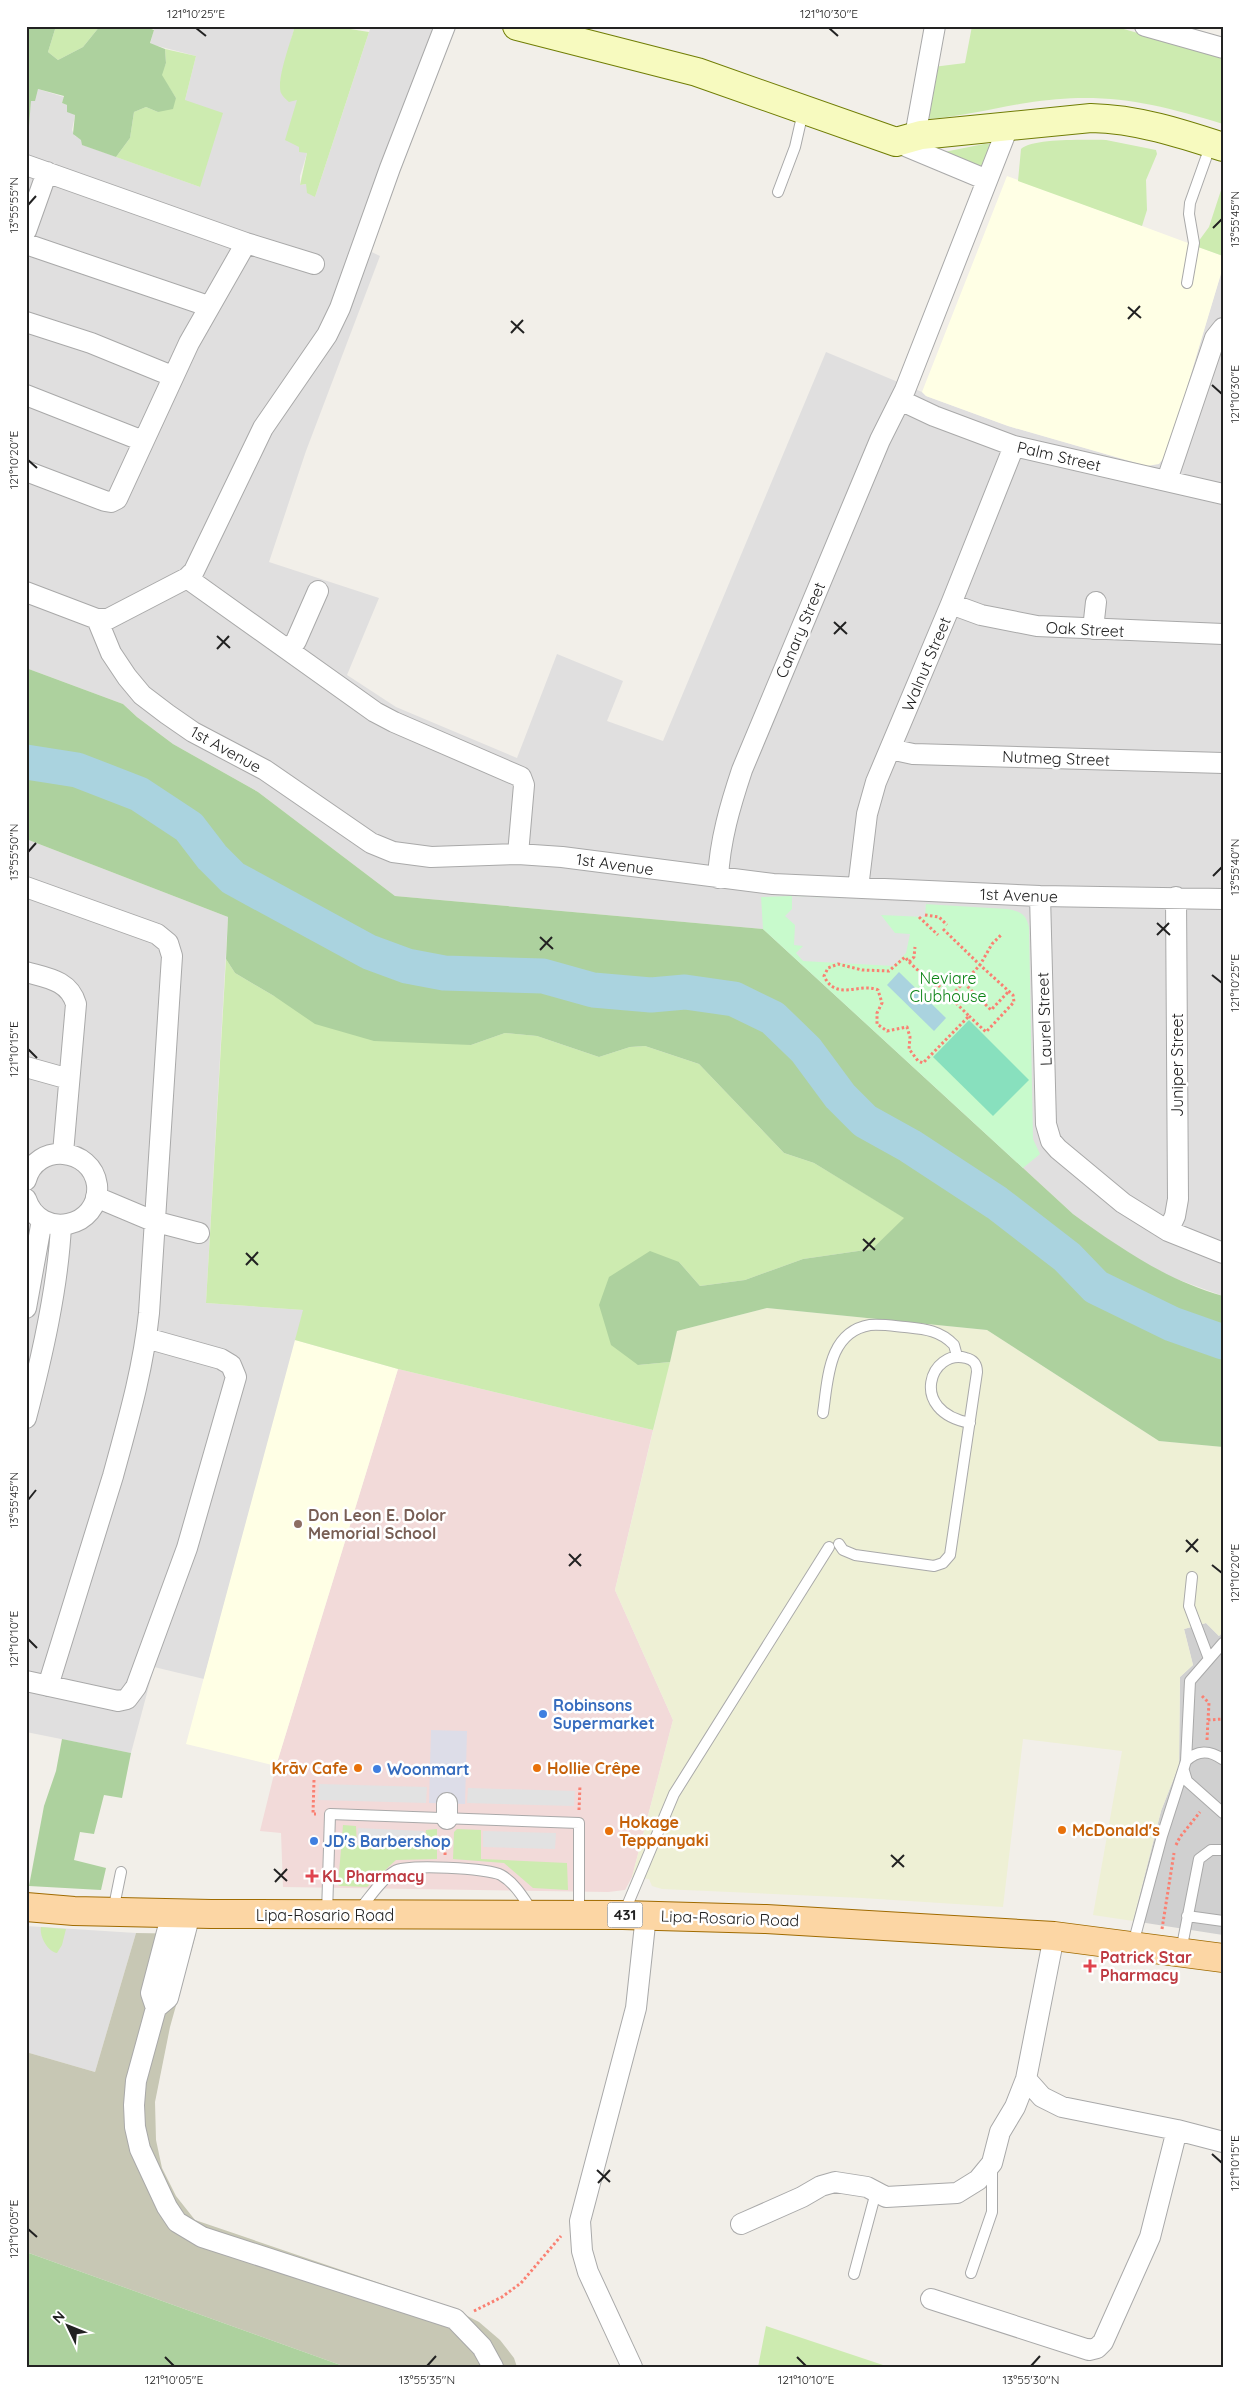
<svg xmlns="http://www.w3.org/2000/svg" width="1249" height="2393" viewBox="0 0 1249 2393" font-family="Quicksand,sans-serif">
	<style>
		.residential { fill: #e0dfdf }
		.commercial { fill: #f2dad9 }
		.education { fill: #ffffe5 }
		.religious { fill: #d0d0d0 }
		.construction { fill: #c7c7b4 }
		.farmland { fill: #eef0d5 }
		.grass { fill: #cdebb0 }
		.forest { fill: #add19e }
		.park { fill: #c8facc }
		.pitch { fill: #88e0be }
		.parking { fill: #e2e2e2 }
		.plaza { fill: #dddde8 }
		.water { fill: #aad3df }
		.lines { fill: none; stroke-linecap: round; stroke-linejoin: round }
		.river { stroke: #aad3df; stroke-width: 35 }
		.lane-casing { stroke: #a9a9a9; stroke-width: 12 }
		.street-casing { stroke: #a9a9a9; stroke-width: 22 }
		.secondary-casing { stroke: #707d05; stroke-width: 30 }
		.primary-casing { stroke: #a06b00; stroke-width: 30 }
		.path { stroke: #fa8072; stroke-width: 3; stroke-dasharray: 2.5 2.5; stroke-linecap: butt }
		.lane { stroke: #fff; stroke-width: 10 }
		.street { stroke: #fff; stroke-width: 20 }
		.secondary { stroke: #f7fabf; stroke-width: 28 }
		.primary { stroke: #fcd6a4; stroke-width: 28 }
		.ticks { fill: none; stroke: #222; stroke-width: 2 }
		.education-dot { fill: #8d6e63; stroke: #fff; stroke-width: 2 }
		.shop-dot { fill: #3f7fe0; stroke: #fff; stroke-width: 2 }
		.food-dot { fill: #e8710a; stroke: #fff; stroke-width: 2 }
		.health-dot { fill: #e0444e; stroke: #fff; stroke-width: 2 }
		.labels { text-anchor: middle; stroke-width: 5; stroke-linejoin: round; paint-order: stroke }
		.shield { fill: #fff; stroke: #646464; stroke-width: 1 }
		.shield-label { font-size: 15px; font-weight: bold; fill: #222 }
		.street-label { font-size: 16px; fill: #222; stroke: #fff }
		.park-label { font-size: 16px; fill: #0c8416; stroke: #fff }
		.education-label { font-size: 16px; font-weight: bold; fill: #785e54; stroke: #fff; text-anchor: start }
		.shop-label { font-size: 16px; font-weight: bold; fill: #366cbe; stroke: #fff; text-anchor: start }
		.food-label { font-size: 16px; font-weight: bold; fill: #c56008; stroke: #fff; text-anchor: start }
		.health-label { font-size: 16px; font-weight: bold; fill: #be3a42; stroke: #fff; text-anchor: start }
		.neatline { fill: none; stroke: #222; stroke-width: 2 }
		.ticks-label { font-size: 12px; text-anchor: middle; fill: #222 }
	</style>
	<rect width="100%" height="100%" fill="#f2efe9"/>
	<!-- residential -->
	<path class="residential" d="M155,26H295L285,62L298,99L295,110L296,143L307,153L300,176V185L306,184L315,197L371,26H441L359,246L380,256L306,451L269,562L379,598L347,675L396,707L517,758L557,654L623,681L607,721L663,741L826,352L922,392L926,396L1008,426L1147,466L1166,455L1223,267V1296L1171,1277L1127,1253L1073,1214L763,929L395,896L258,792L173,744L137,717L123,704L26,668V125H29L31,100L38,89L64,97L62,103L67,105L75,115L72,130L75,136L82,140L83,145L200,187L185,100L196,56L150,44Z
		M26,839L228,917L206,1303L304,1310L204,1679L154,1667L131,1753L26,1732Z
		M26,1926L136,1933L95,2072L26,2052Z"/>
	<!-- commercial -->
	<path class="commercial" d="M398,1369L653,1430L615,1590L673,1720L632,1877L625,1890L608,1892L283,1887L281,1833L260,1831L276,1766Z"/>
	<!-- education -->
	<path class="education" d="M1007,176L1223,256V267L1177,421L1166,455L1159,464L1147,466L1008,426L926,396L922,392Z
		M295,1340L398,1369L276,1766L186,1744Z"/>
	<!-- religious -->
	<path class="religious" d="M1206,1623L1219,1636L1223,1632V1935L1133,1921L1161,1811L1179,1765L1180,1677L1193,1665L1184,1629Z"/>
	<!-- construction -->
	<path class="construction" d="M136,1933L196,1934L170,2027L155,2102L156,2140L162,2168L176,2196L195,2220L450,2307L479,2322L500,2340L514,2358L517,2367H346L26,2252V2052L95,2072Z"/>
	<!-- farmland -->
	<path class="farmland" d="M767,1308L987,1330L1159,1441L1223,1447V1632L1219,1636L1206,1623L1184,1629L1193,1665L1180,1677L1179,1765L1161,1811L1133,1921L1093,1915L1122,1751L1023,1739L1003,1907L862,1898L662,1889L652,1886L649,1879L632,1877L673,1720L615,1590L677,1331Z"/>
	<!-- grass -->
	<path class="grass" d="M56,26H100L83,47L58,60L48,52Z
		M295,26H331L369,32L315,197L307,193L306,184L300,185L307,153L299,152V147L285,140L297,100L289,102C286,99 283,97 281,93C276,80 291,41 295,26Z
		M972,26H1113L1223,57V124C1151,102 1102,91 1026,103C994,108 961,117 928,119L933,67L965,63Z
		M165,49L196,56L185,100L223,113L200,187L116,157L130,138L134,112L146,107L158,112L176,98L161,75L166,63Z
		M1106,140L1156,150L1157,154L1146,180L1147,210L1142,226L1018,181L1021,149C1033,138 1088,140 1106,140Z
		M984,144H990L991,146L981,168L939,153Z
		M1223,184V256L1198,247V242L1209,227Z
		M226,959L235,973L274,996L471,1045L505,1033L537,1036L599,1057L630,1047L645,1046L699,1064L784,1153L814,1163L905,1218L872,1249L803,1259L745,1280L700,1286L679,1262L638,1365L670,1362L653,1430L398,1369L295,1340L303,1310L206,1303Z
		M343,1825L356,1826L357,1845L424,1847L426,1830L437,1829V1859L396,1860L367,1887L340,1886L338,1885Z
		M457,1829L481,1830V1859L567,1863L568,1890L533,1888L504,1863L453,1859L454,1832Z
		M41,1927L66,1929L62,1945L57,1953C48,1952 39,1936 41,1927Z
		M766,2326L889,2367H758Z"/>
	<!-- forest -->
	<path class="forest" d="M26,26H56L48,52L58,60L83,47L100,26H143L154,30L150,43L165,49L166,63L162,75L176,98L173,109L158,112L146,107L134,112L130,138L116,157L82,145L81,140L73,134L75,115L67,112V105L62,103L64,96L38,89L35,101H31L29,126L26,125Z
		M26,668L123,704L137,717L173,744L258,792L395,896L763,929L1073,1214C1120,1248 1166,1280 1223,1296V1447L1159,1441L987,1330L767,1308L677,1331L670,1362L638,1365L611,1345L599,1305L609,1277L650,1251L679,1262L700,1286L745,1280L803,1259L872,1249L904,1218L814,1163L784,1153L699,1064L645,1046L630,1047L599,1057L537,1036L505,1033L471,1045L374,1041L315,1024L274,996L235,973L226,959L228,917L26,839Z
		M62,1739L131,1753L122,1798L104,1795L94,1834L80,1832L74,1860L106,1868L101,1890L29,1886L44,1806L56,1771Z
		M26,2252L346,2367H34L26,2364Z"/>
	<!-- park -->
	<path class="park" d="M792,896L1007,909C1020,911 1026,914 1029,927L1033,1139L1040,1154L1023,1168L763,929L761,897Z"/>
	<!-- pitch -->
	<path class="pitch" d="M969,1020L1029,1080L993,1116L933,1057Z"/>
	<!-- parking -->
	<path class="parking" d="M792,896L926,903L925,917L881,915L895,933L910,934L906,953L893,966L803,961L796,953L803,946L794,945L795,925L785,916L792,909Z
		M319,1784L427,1787L426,1803L318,1800Z
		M468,1788L575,1791L574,1806L467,1803Z
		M358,1828L424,1831V1847L357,1844Z
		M483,1831L556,1833L555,1849L483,1847Z"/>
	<!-- plaza -->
	<path class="plaza" d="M431,1730L467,1731L465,1804L429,1803Z"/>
	<!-- water -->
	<path class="water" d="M899,972L946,1018L934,1031L887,985Z"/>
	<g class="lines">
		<!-- river -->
		<path class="river" d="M26,762L77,770L139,794L189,827L212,857L233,878L369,952L407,966L444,973L543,976L593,990L651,995L685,992L734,999L773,1018L806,1050L840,1096L865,1121L910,1146L997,1203L1067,1257L1096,1287L1172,1324L1223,1342"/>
		<defs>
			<path id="lane" d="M778,192L795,147L803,112
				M1187,283L1194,243L1189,214L1190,203L1211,144
				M823,1413C828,1379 828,1332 870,1325C882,1324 894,1326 905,1327C924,1329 940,1330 954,1345L957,1356
				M839,1544L843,1550L855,1555L934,1566L943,1563L950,1555L977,1372C977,1364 974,1360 966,1358C931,1348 907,1411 970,1423
				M1192,1577L1189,1606L1209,1659
				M1186,1761C1197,1750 1210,1750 1222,1759
				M1184,1771L1187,1781L1223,1813
				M359,1910C370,1898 381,1879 395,1871C406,1864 489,1868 501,1875C515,1883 524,1899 533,1912
				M113,1911L121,1872
				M624,1913L674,1794L829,1547
				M327,1914L330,1814L579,1823V1913
				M1187,1916L1223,1921
				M1133,1944L1162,1836L1186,1761L1190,1681L1223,1643
				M1181,1951L1199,1859L1211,1850H1223
				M971,2273L992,2212V2164
				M854,2274L876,2192"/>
			<path id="street" d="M1145,26L1223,48
				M915,136L935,26
				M896,142L987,180
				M26,165L246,243L314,264
				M26,231L47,172
				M26,244L208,306
				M26,322L91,343L172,376
				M26,395L143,441
				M900,400L934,416L1014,446L1223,494
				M26,471L105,501L111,502L117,499L189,343L246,243
				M1167,480L1215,338L1223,328
				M187,578L375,712L394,722L521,777L524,785L518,854
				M26,592L97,619H108L187,578L194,571L263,428L327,335L340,308L390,168L445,26
				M951,604L981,615L1037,626L1223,634
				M97,619L111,653L127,677L142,695L167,714L193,732L265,770L371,843L393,852L431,857L518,854L562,857L773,884L1040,896L1223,899
				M1093,629L1096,602
				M288,650L296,641L318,591
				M890,749L913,754L1223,763
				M718,878C720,840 730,806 742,770L880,440L905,390L1008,127
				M26,887L157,934L168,943L172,956L149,1313C143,1370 128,1421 113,1476C92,1546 70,1616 48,1686
				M858,888L867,814L876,782L951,604L1014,446
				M1040,896L1046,1124L1051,1141L1058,1149L1123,1203L1168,1231L1223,1253
				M26,972C47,978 69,980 76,1004L63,1153
				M26,1067L69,1079
				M26,1180C36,1142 92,1147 97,1185C101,1228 40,1241 26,1199
				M96,1197L153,1221L199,1233
				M1168,1231L1175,1216L1178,1199L1176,897
				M26,1308L42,1220
				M26,1418C42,1357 58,1288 61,1225
				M26,1681L118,1701L127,1699L136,1687L187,1548L236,1377L231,1365L221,1359L146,1338
				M447,1819V1803
				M190,1914L168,1998L156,2008L136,2081L134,2105L135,2127L140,2149L167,2207L177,2222L202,2237L455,2319L482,2347L493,2367
				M156,2008L151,1993L172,1913
				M1026,2079L1054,1936
				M741,2224L802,2197L821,2186L835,2182L867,2187L886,2197L957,2193L978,2180L992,2163L1000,2132L1015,2107L1026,2079L1042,2097L1062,2107L1177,2130L1223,2142
				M931,2299L1089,2350L1097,2348L1103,2342L1150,2237L1177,2130
				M632,2367L588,2272L582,2251L580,2221L636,2008L646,1915"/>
			<path id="secondary" d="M517,26L697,72L896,142L921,135L1091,118C1137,119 1180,133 1223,147"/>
			<path id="primary" d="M26,1907L74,1911L211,1914L623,1915L766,1919L1054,1936L1223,1958"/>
		</defs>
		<!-- lane casing -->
		<use href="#lane" class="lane-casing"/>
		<!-- street casing -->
		<use href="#street" class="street-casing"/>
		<!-- secondary casing -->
		<use href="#secondary" class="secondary-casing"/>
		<!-- primary casing -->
		<use href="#primary" class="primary-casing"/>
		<!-- path -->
		<path class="path" d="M925,915L939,917L947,925
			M919,917L938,935
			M943,929L980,965L950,997
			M909,962L935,986L937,984L969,1016L923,1063L918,1061L909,1049L910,1037L907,1027L887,1031L877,1024V1013L882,1003L878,990C860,982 836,1002 824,976L828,968L838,964L862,970L889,971L905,957L909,962L914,957L915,947
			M964,983L991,1010L1009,991
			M969,1016L986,1032L1014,1002L1013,995L980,965L992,944L1002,934
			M1202,1696L1209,1703L1208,1720
			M1207,1740L1208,1720L1223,1719
			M428,1776H430
			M466,1776L469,1775
			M314,1780L313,1814H316
			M579,1810L580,1785
			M1176,1845L1180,1837L1200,1812
			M445,1855L446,1837
			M1162,1929L1174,1853
			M474,2311L502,2297L521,2283L561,2236"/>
		<!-- lane -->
		<use href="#lane" class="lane"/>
		<!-- street -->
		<use href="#street" class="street"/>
		<!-- secondary -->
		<use href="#secondary" class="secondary"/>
		<!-- primary -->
		<use href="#primary" class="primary"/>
	</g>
	<!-- ticks -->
	<path class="ticks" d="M196,28L206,36M829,28L838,36M28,205L36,196M1213,228L1222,219M1128,307L1141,318M1128,319L1140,306M511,321L524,333M511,333L523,320M1212,385L1222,394M28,460L37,468M834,622L847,634M834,634L846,622M217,636L230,648M217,649L229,636M28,852L36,843M1213,876L1222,867M1157,923L1170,935M1157,935L1169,923M540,937L553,949M540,950L552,937M1212,975L1222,983M28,1049L37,1058M863,1239L875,1250M863,1251L875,1238M246,1253L258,1265M246,1265L258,1252M28,1500L36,1490M1186,1540L1198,1552M1186,1552L1198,1539M569,1554L581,1566M1212,1565L1222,1573M569,1566L581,1554M28,1639L37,1648M891,1855L904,1867M892,1867L904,1855M274,1869L287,1881M275,1882L287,1869M1212,2154L1222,2163M597,2170L610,2182M598,2183L610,2170M28,2229L37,2237M165,2357L174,2366M797,2357L806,2366M427,2366L436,2356M1031,2366L1040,2356"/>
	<!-- markers -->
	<circle class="education-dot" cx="298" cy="1524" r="5"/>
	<g class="shop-dot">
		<circle cx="543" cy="1714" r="5"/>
		<circle cx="377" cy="1769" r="5"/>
		<circle cx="314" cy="1841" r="5"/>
	</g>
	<g class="food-dot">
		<circle cx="358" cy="1768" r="5"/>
		<circle cx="537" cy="1768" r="5"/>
		<circle cx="1062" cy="1830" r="5"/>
		<circle cx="609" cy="1831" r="5"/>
	</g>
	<g class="health-dot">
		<path d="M309.5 1868.5h5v5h5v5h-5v5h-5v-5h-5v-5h5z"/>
		<path d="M1087.5 1958.5h5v5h5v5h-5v5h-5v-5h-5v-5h5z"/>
	</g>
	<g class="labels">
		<!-- shield labels -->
		<rect class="shield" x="607.5" y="1902.5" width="35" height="25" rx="4"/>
		<g class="shield-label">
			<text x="625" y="1920">431</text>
		</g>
		<!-- street labels -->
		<g class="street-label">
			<text transform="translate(1059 456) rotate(13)" y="6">Palm Street</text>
			<text transform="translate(1085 629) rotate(3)" y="6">Oak Street</text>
			<text transform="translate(800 630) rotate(-67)" y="6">Canary Street</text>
			<text transform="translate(926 664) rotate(-67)" y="6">Walnut Street</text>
			<text transform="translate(226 749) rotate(29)" y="6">1st Avenue</text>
			<text transform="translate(1056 758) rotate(2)" y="6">Nutmeg Street</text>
			<text transform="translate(615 864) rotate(8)" y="6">1st Avenue</text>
			<text transform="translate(1019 895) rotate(2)" y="6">1st Avenue</text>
			<text transform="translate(1044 1019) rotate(-92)" y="6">Laurel Street</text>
			<text transform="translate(1177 1065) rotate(-90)" y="6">Juniper Street</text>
			<text x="325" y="1921">Lipa-Rosario Road</text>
			<text transform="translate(730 1918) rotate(2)" y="6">Lipa-Rosario Road</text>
		</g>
		<!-- park labels -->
		<g class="park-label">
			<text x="948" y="984">Neviare<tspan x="948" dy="18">Clubhouse</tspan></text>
		</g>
		<!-- education labels -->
		<g class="education-label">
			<text x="308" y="1521">Don Leon E. Dolor<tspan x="308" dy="18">Memorial School</tspan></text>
		</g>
		<!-- shop labels -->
		<g class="shop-label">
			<text x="553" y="1711">Robinsons<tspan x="553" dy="18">Supermarket</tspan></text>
			<text x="387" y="1775">Woonmart</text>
			<text x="324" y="1847">JD's Barbershop</text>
		</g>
		<!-- food labels -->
		<g class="food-label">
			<text x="348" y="1774" text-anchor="end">Krāv Cafe</text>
			<text x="547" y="1774">Hollie Crêpe</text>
			<text x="619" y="1828">Hokage<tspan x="619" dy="18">Teppanyaki</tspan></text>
			<text x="1072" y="1836">McDonald's</text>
		</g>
		<!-- health labels -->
		<g class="health-label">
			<text x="322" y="1882">KL Pharmacy</text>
			<text x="1100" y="1963">Patrick Star<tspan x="1100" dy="18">Pharmacy</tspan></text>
		</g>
	</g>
	<!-- border -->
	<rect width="1249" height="2393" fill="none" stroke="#ffffff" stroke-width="55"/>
	<!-- north arrow -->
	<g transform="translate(68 2326) rotate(313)" stroke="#ffffff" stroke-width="4" paint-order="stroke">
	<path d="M0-4L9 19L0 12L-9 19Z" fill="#222222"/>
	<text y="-8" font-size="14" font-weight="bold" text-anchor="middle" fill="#222222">N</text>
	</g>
	<rect x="28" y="28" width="1194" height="2338" class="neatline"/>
	<g class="ticks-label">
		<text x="196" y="18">121°10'25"E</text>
		<text x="829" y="18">121°10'30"E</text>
		<text transform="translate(14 205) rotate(-90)" y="4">13°55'55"N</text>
		<text transform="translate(1235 219) rotate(-90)" y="4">13°55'45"N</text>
		<text transform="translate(1235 394) rotate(-90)" y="4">121°10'30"E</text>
		<text transform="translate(14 460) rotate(-90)" y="4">121°10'20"E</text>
		<text transform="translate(14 852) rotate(-90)" y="4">13°55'50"N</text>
		<text transform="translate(1235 867) rotate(-90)" y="4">13°55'40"N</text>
		<text transform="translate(1235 983) rotate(-90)" y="4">121°10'25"E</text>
		<text transform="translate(14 1049) rotate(-90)" y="4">121°10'15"E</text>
		<text transform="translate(14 1500) rotate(-90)" y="4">13°55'45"N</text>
		<text transform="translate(1235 1573) rotate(-90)" y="4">121°10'20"E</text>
		<text transform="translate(14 1639) rotate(-90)" y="4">121°10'10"E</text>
		<text transform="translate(1235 2163) rotate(-90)" y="4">121°10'15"E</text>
		<text transform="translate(14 2229) rotate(-90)" y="4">121°10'05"E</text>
		<text x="174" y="2384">121°10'05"E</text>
		<text x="427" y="2384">13°55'35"N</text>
		<text x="806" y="2384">121°10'10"E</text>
		<text x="1031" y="2384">13°55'30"N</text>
	</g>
</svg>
